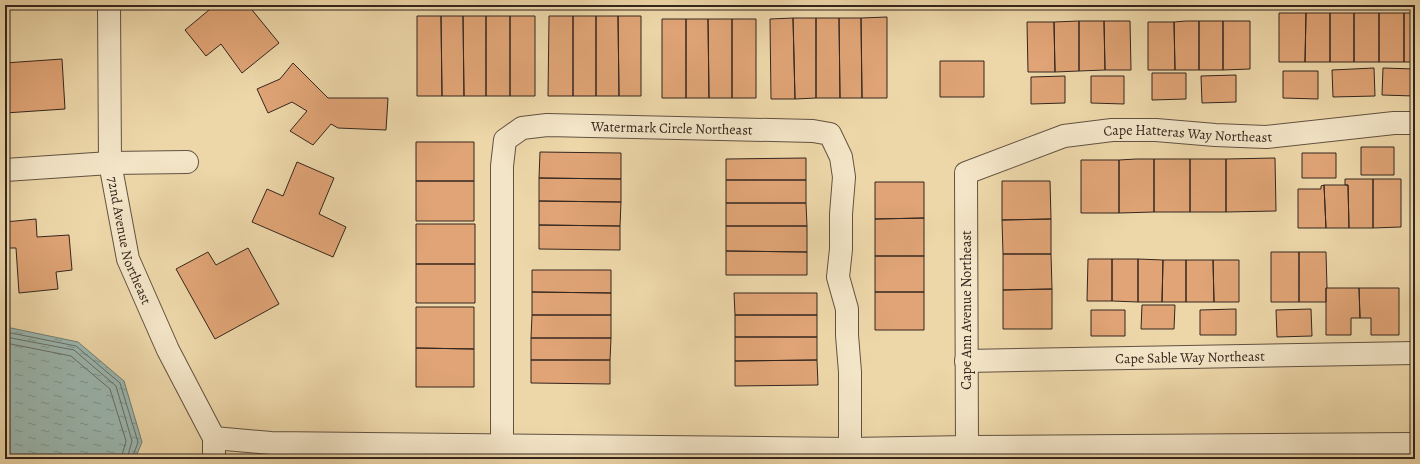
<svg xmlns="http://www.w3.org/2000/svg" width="1420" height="464" viewBox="0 0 1420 464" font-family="Alegreya,serif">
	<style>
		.water { fill: url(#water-ripples); stroke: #727e76 }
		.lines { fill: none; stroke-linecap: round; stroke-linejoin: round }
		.shore { stroke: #686f68; stroke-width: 1 }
		.building { fill: #e0a476; stroke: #34261e }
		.street-casing { stroke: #625241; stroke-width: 24 }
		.street { stroke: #f3e5c7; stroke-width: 22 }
		.labels { text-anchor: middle; stroke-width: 3; stroke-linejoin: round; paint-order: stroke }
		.street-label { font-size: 14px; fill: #34261e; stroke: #f3e5c7 }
	</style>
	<defs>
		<pattern id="water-ripples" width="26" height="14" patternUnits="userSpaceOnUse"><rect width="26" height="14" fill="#9bb8b1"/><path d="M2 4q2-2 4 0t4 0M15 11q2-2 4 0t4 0" fill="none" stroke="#7f958f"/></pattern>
	</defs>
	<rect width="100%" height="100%" fill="#edd7a9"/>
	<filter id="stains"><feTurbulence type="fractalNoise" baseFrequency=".005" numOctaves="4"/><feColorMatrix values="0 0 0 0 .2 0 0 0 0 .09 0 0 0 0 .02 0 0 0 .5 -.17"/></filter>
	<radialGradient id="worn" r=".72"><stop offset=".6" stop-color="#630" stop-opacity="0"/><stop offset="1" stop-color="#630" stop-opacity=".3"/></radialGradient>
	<!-- water -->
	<path class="water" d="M11,328L78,342L124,381L142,442L135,459H5V330Z"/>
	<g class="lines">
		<!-- shore -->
		<path class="shore" d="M5,333H11L76,346L120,383L138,442L132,459
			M5,338H11L74,350L116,386L132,441L127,459
			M5,344H11L71,356L110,389L126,441L121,459"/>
	</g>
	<!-- building -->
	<path class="building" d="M215,5H248L279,43L242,73L221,44L206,56L185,30Z
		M1279,13H1306L1305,62H1279Z
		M1306,13H1330V62H1305Z
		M1330,13H1354V62H1330Z
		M1354,13H1379V62H1354Z
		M1379,13H1404V62H1379Z
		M1404,13H1415V62H1404Z
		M417,16H441L442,96H417Z
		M441,16H463L464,96H442Z
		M463,16H486V96H464Z
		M486,16H510V96H486Z
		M510,16H535V96H510Z
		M549,16H573V96H548Z
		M573,16H596V96H573Z
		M596,16H618L619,96H596Z
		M618,16H641V96H619Z
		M887,17V98H862L861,18Z
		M793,18H816V98L795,99Z
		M793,18L795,99H771L770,19Z
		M816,18H839L840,98H816Z
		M839,18H861L862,98H840Z
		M662,19H686V98H662Z
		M686,19H708L709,98H686Z
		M708,19H732V98H709Z
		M732,19H756V98H732Z
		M1079,21H1104L1105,70L1079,71Z
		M1079,21V71L1055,72L1054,22Z
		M1104,21H1130L1131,70H1105Z
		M1186,21H1199V70H1175L1174,22Z
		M1199,21H1223V70H1199Z
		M1223,21H1250V69L1223,70Z
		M1027,22H1054L1055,72H1028Z
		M1148,22H1174L1175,70H1148Z
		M62,59L65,109L5,113V63Z
		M940,61H984V97H940Z
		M293,63L328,98H388L386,130L338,128L331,124L313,145L290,131L307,111L292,102L268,113L257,89L280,79Z
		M1374,68L1375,96L1333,97L1332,70Z
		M1383,68L1415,69L1414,96L1382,95Z
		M1283,71H1318V99L1283,98Z
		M1152,73H1186V99L1152,100Z
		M1236,75V102L1202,103L1201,76Z
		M1065,76V103L1031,104V77Z
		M1091,76H1124V104L1091,103Z
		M416,142H474V181H416Z
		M1361,147H1394V175H1361Z
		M540,152L621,153V179L539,178Z
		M1302,153H1336V178H1302Z
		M806,158V180H726V159Z
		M1275,158L1276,211L1226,212V159Z
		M1136,159H1154V212L1119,213V160Z
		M1154,159H1190V212H1154Z
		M1190,159H1226V212H1190Z
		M1081,160H1119V213H1081Z
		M297,162L334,178L319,214L346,227L333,257L252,222L267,189L283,196Z
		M539,178L621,179V202L539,201Z
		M1345,179H1373V228H1349L1348,185H1345Z
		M1373,179H1401V227L1373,228Z
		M726,180H806V203H726Z
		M416,181H474V221H416Z
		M1002,181H1050L1051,219L1002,220Z
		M875,182H924V218L875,219Z
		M1324,185H1348L1349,228H1326Z
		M1324,185L1326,228H1298V189H1321V186Z
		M539,201L621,202L620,226L539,225Z
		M726,203H806L807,226H726Z
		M924,218V256H875V219Z
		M36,219L37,237L69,235L72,270L56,272L58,289L19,293L16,248H7L5,222Z
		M1051,219V254H1003L1002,220Z
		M416,224H475V264H416Z
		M539,225L620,226V250L539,249Z
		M726,226H807V252L726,251Z
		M248,248L279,304L215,339L176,269L208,252L216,265Z
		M726,251L807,252V275H726Z
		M1271,252H1299V302H1271Z
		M1299,252H1326L1327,288H1326V302H1299Z
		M1003,254H1051L1052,289L1003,290Z
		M875,256H924V292H875Z
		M1088,259H1112V301H1087Z
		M1112,259H1138V302L1112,301Z
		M1138,259L1163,260L1162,302H1138Z
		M1163,260H1186V302H1162Z
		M1186,260H1213L1214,302H1186Z
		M1213,260H1239V302H1214Z
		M416,264H475V303H416Z
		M532,270H611V293L532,292Z
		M1326,288H1359L1360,318H1351V335H1326Z
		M1359,288H1399V335H1371V318H1360Z
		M1052,289V329H1003V290Z
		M532,292L611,293V315H532Z
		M875,292H924V330H875Z
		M734,293H817V315H735Z
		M1142,305H1175L1174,329H1141Z
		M416,307H474V349L416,348Z
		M1236,309V335H1200V310Z
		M1311,309L1312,336L1277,337L1276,310Z
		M1091,310H1125V336H1091Z
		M532,315H611V338H531Z
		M735,315H817V337H735Z
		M735,337H817V360L735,361Z
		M531,338H611L610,360H531Z
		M416,348L474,349V387H416Z
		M531,360H610V384L531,383Z
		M817,360L818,385L735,386V361Z"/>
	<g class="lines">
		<defs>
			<g id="street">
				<path id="s1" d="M109,5L110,163L128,259L168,350L214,438V459"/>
				<path d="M5,170L110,163L187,162"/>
				<path id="s2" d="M966,361L1415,353"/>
				<path d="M214,438L271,443L850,449L967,447L1415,444"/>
				<path id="s3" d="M502,446V166L505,140L522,128L547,125L813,131L830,134L841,157L844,177L841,214V249L838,277L847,309V335L850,372V449"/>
				<path id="s4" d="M967,447L966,173L1064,136L1112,130H1156L1215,135L1266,137L1394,123H1415"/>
			</g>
		</defs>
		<!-- street casing -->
		<use href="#street" class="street-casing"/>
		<!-- street -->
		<use href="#street" class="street"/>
	</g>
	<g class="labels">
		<!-- street labels -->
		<g class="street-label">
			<text dy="5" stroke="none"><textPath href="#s3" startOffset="477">Watermark Circle Northeast</textPath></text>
			<text dy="5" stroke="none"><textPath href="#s4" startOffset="503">Cape Hatteras Way Northeast</textPath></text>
			<text dy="5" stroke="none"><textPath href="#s1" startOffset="238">72nd Avenue Northeast</textPath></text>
			<text transform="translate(966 310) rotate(-90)" y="5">Cape Ann Avenue Northeast</text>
			<text dy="5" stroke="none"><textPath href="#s2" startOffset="224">Cape Sable Way Northeast</textPath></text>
		</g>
	</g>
	<!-- margin -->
	<rect width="1420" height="464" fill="none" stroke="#edd7a9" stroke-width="20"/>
	<rect x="6" y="6" width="1408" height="452" fill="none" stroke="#34261e" stroke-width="2"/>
	<rect x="10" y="10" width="1400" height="444" fill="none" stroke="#34261e"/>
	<rect width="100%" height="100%" filter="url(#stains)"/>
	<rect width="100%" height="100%" fill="url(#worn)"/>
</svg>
